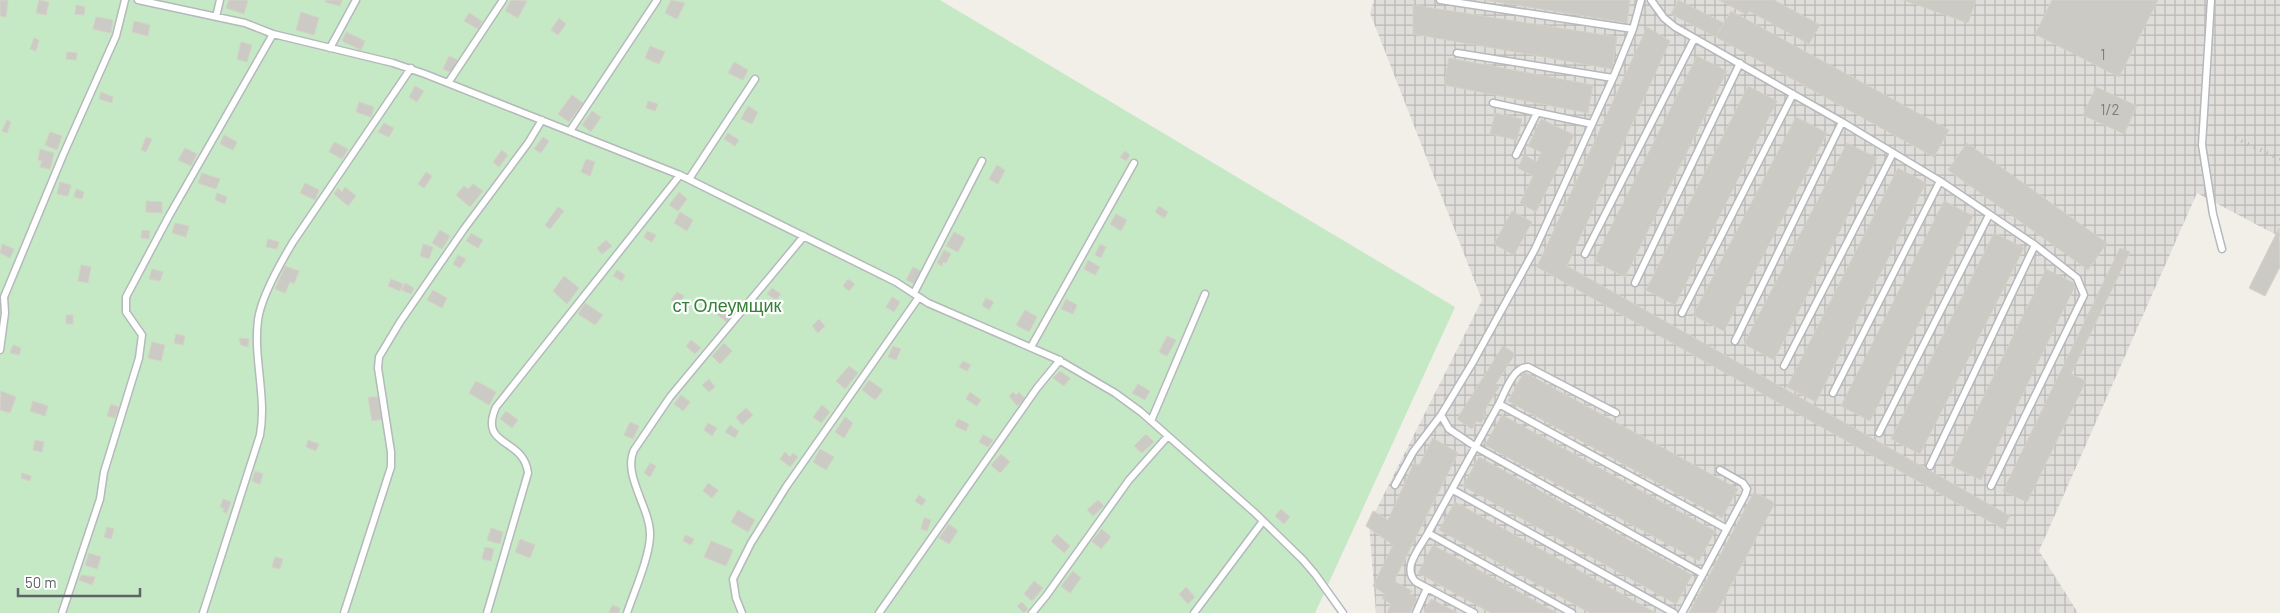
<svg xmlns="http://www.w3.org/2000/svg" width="2280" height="613" viewBox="0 0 2280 613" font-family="Barlow,sans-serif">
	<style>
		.industrial { fill: url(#industrial-grid) }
		.garden { fill: #c5e8c5 }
		.building { fill: #cccac5; stroke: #d6d1c6 }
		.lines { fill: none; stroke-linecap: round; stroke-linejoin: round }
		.lane-casing { stroke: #b5b8bc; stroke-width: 9 }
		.lane { stroke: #fff; stroke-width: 6 }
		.rail { stroke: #b6b7b8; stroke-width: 4; stroke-dasharray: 1 6; stroke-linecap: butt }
		.labels { text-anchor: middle; stroke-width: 4.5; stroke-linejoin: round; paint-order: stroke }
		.number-label { font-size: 15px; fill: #7a7d7f }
		.park-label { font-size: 18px; fill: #348238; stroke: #fff }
	</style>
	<defs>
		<pattern id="industrial-grid" width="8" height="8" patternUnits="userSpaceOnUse" patternTransform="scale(1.25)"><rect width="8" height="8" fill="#e0deda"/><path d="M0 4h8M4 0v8" fill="none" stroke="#b9b8b5"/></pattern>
	</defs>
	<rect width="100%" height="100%" fill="#f1efe8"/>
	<!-- industrial -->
	<path class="industrial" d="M1374,0H2280V237L2197,193L2039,551L2078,613H1376L1369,524L1482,300L1370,13Z"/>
	<!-- garden -->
	<path class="garden" d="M0,0H940L1455,307L1315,613H0Z"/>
	<!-- building -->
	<path class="building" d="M0,0H8L6,17L0,16Z
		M39,0L49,2L46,15L36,13Z
		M229,0H248L244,14L226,8Z
		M326,0H342L340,6L325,2Z
		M511,0L527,1L518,18L505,11Z
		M671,0L685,3L677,19L665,13Z
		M1485,0H1630L1627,23Z
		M1678,0L1724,23L1716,37L1671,14Z
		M1719,0H1774L1820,25L1809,44L1749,11L1747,15Z
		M1903,0H1976L1968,23Z
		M2052,0H2158L2119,77L2035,34Z
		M76,5L85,7L84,15L75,14Z
		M1413,5L1617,37L1612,69L1413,34Z
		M1731,11L1949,130L1934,157L1716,37Z
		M301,12L319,18L314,35L296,30Z
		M469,13L482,21L478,29L464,21Z
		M96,17L113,20L111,33L93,29Z
		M559,18L566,24L558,35L551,30Z
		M134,21L150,25L148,36L132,32Z
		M1647,27L1670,41L1567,266L2010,516L2003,529L1537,267Z
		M346,32L365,41L361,50L342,41Z
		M34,38L39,40L36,51L30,49Z
		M241,42L252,45L247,62L237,59Z
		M650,46L665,52L659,64L645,58Z
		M67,52L77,53L76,60L66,59Z
		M449,56L458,60L452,73L443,69Z
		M1697,56L1727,71L1625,277L1594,261Z
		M1449,58L1593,85L1588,113L1444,85Z
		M734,62L748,70L743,80L728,73Z
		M415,86L424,91L417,102L409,97Z
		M1748,86L1777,101L1675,305L1646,290Z
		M2096,87L2137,106L2124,134L2083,115Z
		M101,92L113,97L112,103L99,99Z
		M572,95L583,103L569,122L558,114Z
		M648,101L658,104L655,111L646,108Z
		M359,102L374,107L371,117L356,112Z
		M748,106L758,112L752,124L741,119Z
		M592,111L601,117L591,132L582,125Z
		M1495,113L1522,119L1517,140L1490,134Z
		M1796,117L1827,133L1724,331L1693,315Z
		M1541,119L1574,135L1536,212L1520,203L1533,176L1518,168L1524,155L1537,162L1541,152L1528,146Z
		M7,120L11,122L7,133L2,131Z
		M384,123L394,128L389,137L378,132Z
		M50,132L62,136L57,150L45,145Z
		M728,133L739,140L735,146L724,139Z
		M224,135L237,142L233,150L220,144Z
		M146,137L152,139L146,152L141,150Z
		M543,137L549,141L541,153L534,149Z
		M334,142L348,149L342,159L329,152Z
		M1847,143L1877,158L1774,360L1744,344Z
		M1967,143L2107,243L2088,270L1948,170Z
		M185,148L197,154L191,166L178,160Z
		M40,149L54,153L50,169L40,167L42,161L38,160Z
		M502,150L508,155L499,167L493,162Z
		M1125,151L1130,155L1126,161L1120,157Z
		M586,159L595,162L590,176L581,172Z
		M997,165L1005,170L998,184L989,179Z
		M1898,168L1926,183L1816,402L1787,387Z
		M426,172L432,176L424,188L418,184Z
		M202,173L220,179L216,189L198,183Z
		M60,182L71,185L68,196L57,194Z
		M305,183L319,190L315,200L300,193Z
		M473,184L483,191L470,207L456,195L464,186L468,189Z
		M345,187L356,196L348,206L334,194L338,188L342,192Z
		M76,189L84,192L82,199L74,197Z
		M679,192L687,199L678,211L669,205Z
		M217,193L227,197L225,204L215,200Z
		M146,201L162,202V213L146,212Z
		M1944,201L1973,216L1870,421L1841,406Z
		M1159,206L1168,212L1164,218L1155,212Z
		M558,207L564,211L550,229L545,225Z
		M1512,211L1532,222L1514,255L1494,244Z
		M680,212L693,220L687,231L674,223Z
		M1116,214L1127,220L1121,231L1110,224Z
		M175,223L189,226L186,237L172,233Z
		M2279,228L2280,267L2265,296L2249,288Z
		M142,230L150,231L149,239L141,238Z
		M440,230L450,236L442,249L432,243Z
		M647,231L656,235L652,242L644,238Z
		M954,232L965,238L958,252L946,246Z
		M471,233L483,240L478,248L466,241Z
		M1994,233L2024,248L1920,454L1891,439Z
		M268,239L279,242L277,249L266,247Z
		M606,240L612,246L602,254L597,248Z
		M2,244L14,249L10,258L0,253Z
		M423,244L433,247L429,259L420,256Z
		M1100,244L1106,247L1101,258L1095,255Z
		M2120,248L2130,252L2071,374L2086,381L2027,502L2003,491Z
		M944,250L951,254L946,263L943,262L942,266L937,263Z
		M458,255L466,259L460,268L453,264Z
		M1088,260L1100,267L1095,275L1084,269Z
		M81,265L91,267L88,283L78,281Z
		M285,266L299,271L294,284L290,282L285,293L275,289Z
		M913,267L922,272L915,284L906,280Z
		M152,269L163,272L160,281L149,279Z
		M2046,269L2076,284L1981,480L1950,465Z
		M617,270L625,275L622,281L613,276Z
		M564,276L579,288L567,304L553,291Z
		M391,279L403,284L400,291L388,286Z
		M848,279L855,284L849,291L843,286Z
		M405,283L414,288L411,294L402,290Z
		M772,288L781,294L776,300L767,294Z
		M433,290L447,298L442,308L427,300Z
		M677,292L684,296L678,305L671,300Z
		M892,297L900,302L894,312L886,307Z
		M986,298L994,302L989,310L982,305Z
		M1066,299L1077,305L1073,314L1061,309Z
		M721,300L734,313L727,322L712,311Z
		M585,303L603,315L595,325L578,314Z
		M1025,310L1037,317L1029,332L1016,325Z
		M66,315H73V324H66Z
		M819,319L825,326L818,333L812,326Z
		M176,334L185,336L183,345L174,343Z
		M1167,336L1176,340L1167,356L1159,352Z
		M239,338L249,339L248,347L241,345Z
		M691,340L701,348L695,354L686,346Z
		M152,342L165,345L161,361L148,358Z
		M724,343L732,351L720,364L712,356Z
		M13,345L21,348L19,355L10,353Z
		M893,346L901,349L896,360L888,357Z
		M1503,346L1515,354L1495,385L1499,387L1483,413L1486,415L1481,423L1477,421L1472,429L1457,419Z
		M963,361L971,365L967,371L959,367Z
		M849,366L858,373L845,389L836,381Z
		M1060,371L1070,378L1064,386L1053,378Z
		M1524,372L1738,489L1722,518L1508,401Z
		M709,379L715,387L709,392L702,385Z
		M869,380L883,390L875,400L862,390Z
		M476,381L496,392L489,405L469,393Z
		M1138,384L1150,391L1145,400L1132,393Z
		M1,391L16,397L10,413L0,410Z
		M970,392L981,400L977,406L966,399Z
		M1013,392L1016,395L1019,392L1025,399L1017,406L1009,396Z
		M681,395L690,402L683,411L674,404Z
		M368,397H378L382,419L372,421Z
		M33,401L48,406L45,416L30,411Z
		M111,404L119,407L115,418L107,416Z
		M822,405L830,412L821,423L813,417Z
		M746,408L753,415L742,425L736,417Z
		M506,411L518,420L512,428L500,419Z
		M1502,415L1715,531L1699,561L1485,445Z
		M845,417L853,423L844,438L835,432Z
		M958,419L969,424L966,431L955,426Z
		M630,422L639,426L633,439L624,435Z
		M708,423L717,428L712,436L704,430Z
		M730,425L739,431L735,438L725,432Z
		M1146,434L1154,442L1142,453L1134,446Z
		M983,435L993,440L988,447L979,442Z
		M1433,438L1458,453L1394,581L1412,591L1410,594L1417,599L1410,613H1387L1391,604L1382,598L1385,594L1373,586L1393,545L1366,526L1373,511L1388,520L1414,463L1419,465Z
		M35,440L44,442L42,452L33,450Z
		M308,440L319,444L316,451L306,447Z
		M820,449L834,457L826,470L813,462Z
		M785,452L790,457L793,453L798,457L790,467L780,459Z
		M1001,454L1010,462L1000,473L991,465Z
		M1479,457L1692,575L1676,604L1463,486Z
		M650,463L656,466L650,477L644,473Z
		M255,471L263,474L260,484L252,481Z
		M22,473L31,476L30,481L21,478Z
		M708,483L718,490L712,498L703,491Z
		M1754,492L1775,503L1716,613H1689Z
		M919,495L926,500L922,506L915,501Z
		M223,499L231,502L227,513L223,512L224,508L220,507Z
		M1098,500L1104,506L1093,516L1087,510Z
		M1455,502L1656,613H1590L1439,530Z
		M1281,509L1290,517L1284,524L1275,516Z
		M738,510L755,520L748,532L731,522Z
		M924,518L931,520L927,531L921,529Z
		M949,524L958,531L949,544L939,538Z
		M107,527L114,529L111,539L104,537Z
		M491,528L503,532L500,544L487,540Z
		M1102,529L1111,537L1101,549L1092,541Z
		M1057,534L1070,546L1064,553L1051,541Z
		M685,535L694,539L691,545L683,541Z
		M520,539L535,545L530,558L515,552Z
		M711,541L733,550L726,566L704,557Z
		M1433,545L1557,613H1491L1418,573Z
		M485,547L494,549L491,561L482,559Z
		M89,553L101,557L97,569L85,565Z
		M275,557L283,559L280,569L272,567Z
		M1073,571L1081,578L1070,593L1061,586Z
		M81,575L95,577L92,585L79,580Z
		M1034,581L1043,588L1032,601L1024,594Z
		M1186,587L1195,597L1188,604L1179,594Z
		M1431,599L1458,613H1424Z
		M1022,602L1028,609L1024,613L1017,606Z
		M612,605L620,608L619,613H609Z"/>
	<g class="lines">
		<defs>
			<path id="lane" d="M138,0L245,23L273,34L393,63L425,74L680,175L896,282L928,303L1057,359L1115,393L1141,412L1255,513L1303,560L1315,574L1343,613
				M1440,0L1633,29
				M1641,0L1633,29L1613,78L1535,249L1473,362L1441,415L1449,429L1476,447L1703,574
				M1651,0L1664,18L1675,27L1842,122L1940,181L2035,245L2077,278L2084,295L1991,486
				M2211,0L2202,145L2213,214L2222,249
				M216,17L220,0
				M330,48L356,0
				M1457,53L1613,78
				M448,83L503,0
				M1493,103L1592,124
				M570,131L657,0
				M1516,155L1537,113
				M689,179L755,79
				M1585,254L1694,39
				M1635,283L1740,63
				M914,293L982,161
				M1682,313L1793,94
				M1735,341L1842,122
				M1031,347L1134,163
				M0,350L5,313L4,297L63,155L116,36L125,0
				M1784,366L1893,153
				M1833,393L1940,181
				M1499,404C1505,392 1513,367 1528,367L1616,413
				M1151,421L1205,294
				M1879,433L1989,215
				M1930,466L2035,245
				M1395,485L1413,452L1441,415
				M1453,490L1674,613
				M1428,533C1420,548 1401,568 1416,582L1474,613
				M62,613L100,499L104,472L139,358L142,335L126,312V297L169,216L273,34
				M203,613L260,435C267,397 253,358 258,320C261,297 281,262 293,242L411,68
				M344,613L391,467V452L378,368L379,357L400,322L464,229L528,143L542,120
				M487,613L528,473C524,437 478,448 496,407L680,175
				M627,613C634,592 650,556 650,535C651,509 622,475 634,450L670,397L804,236
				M742,613L736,598L733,579L751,543L786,487L919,297
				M879,613L1037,388L1060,360
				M1032,613L1046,596L1129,480L1168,436
				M1194,613L1263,521
				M1416,613L1427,588
				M1572,613L1428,533L1499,404L1727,529
				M1682,613L1745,495L1747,489L1743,483L1720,470"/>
		</defs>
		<!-- lane casing -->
		<use href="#lane" class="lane-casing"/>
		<!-- lane -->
		<use href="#lane" class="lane"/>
		<!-- rail -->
		<path class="rail" d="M2235,138L2280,159"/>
	</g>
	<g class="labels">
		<!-- number labels -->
		<g class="number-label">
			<text x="2103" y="60">1</text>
			<text x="2110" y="115">1/2</text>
		</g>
		<!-- park labels -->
		<g class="park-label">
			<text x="727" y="312">ст Олеумщик</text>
		</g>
	</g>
	<!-- scale -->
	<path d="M18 588v8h122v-8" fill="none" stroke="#5f6368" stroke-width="2.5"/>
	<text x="25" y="588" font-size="15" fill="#5f6368" stroke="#ffffff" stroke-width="4" paint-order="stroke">50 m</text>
</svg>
